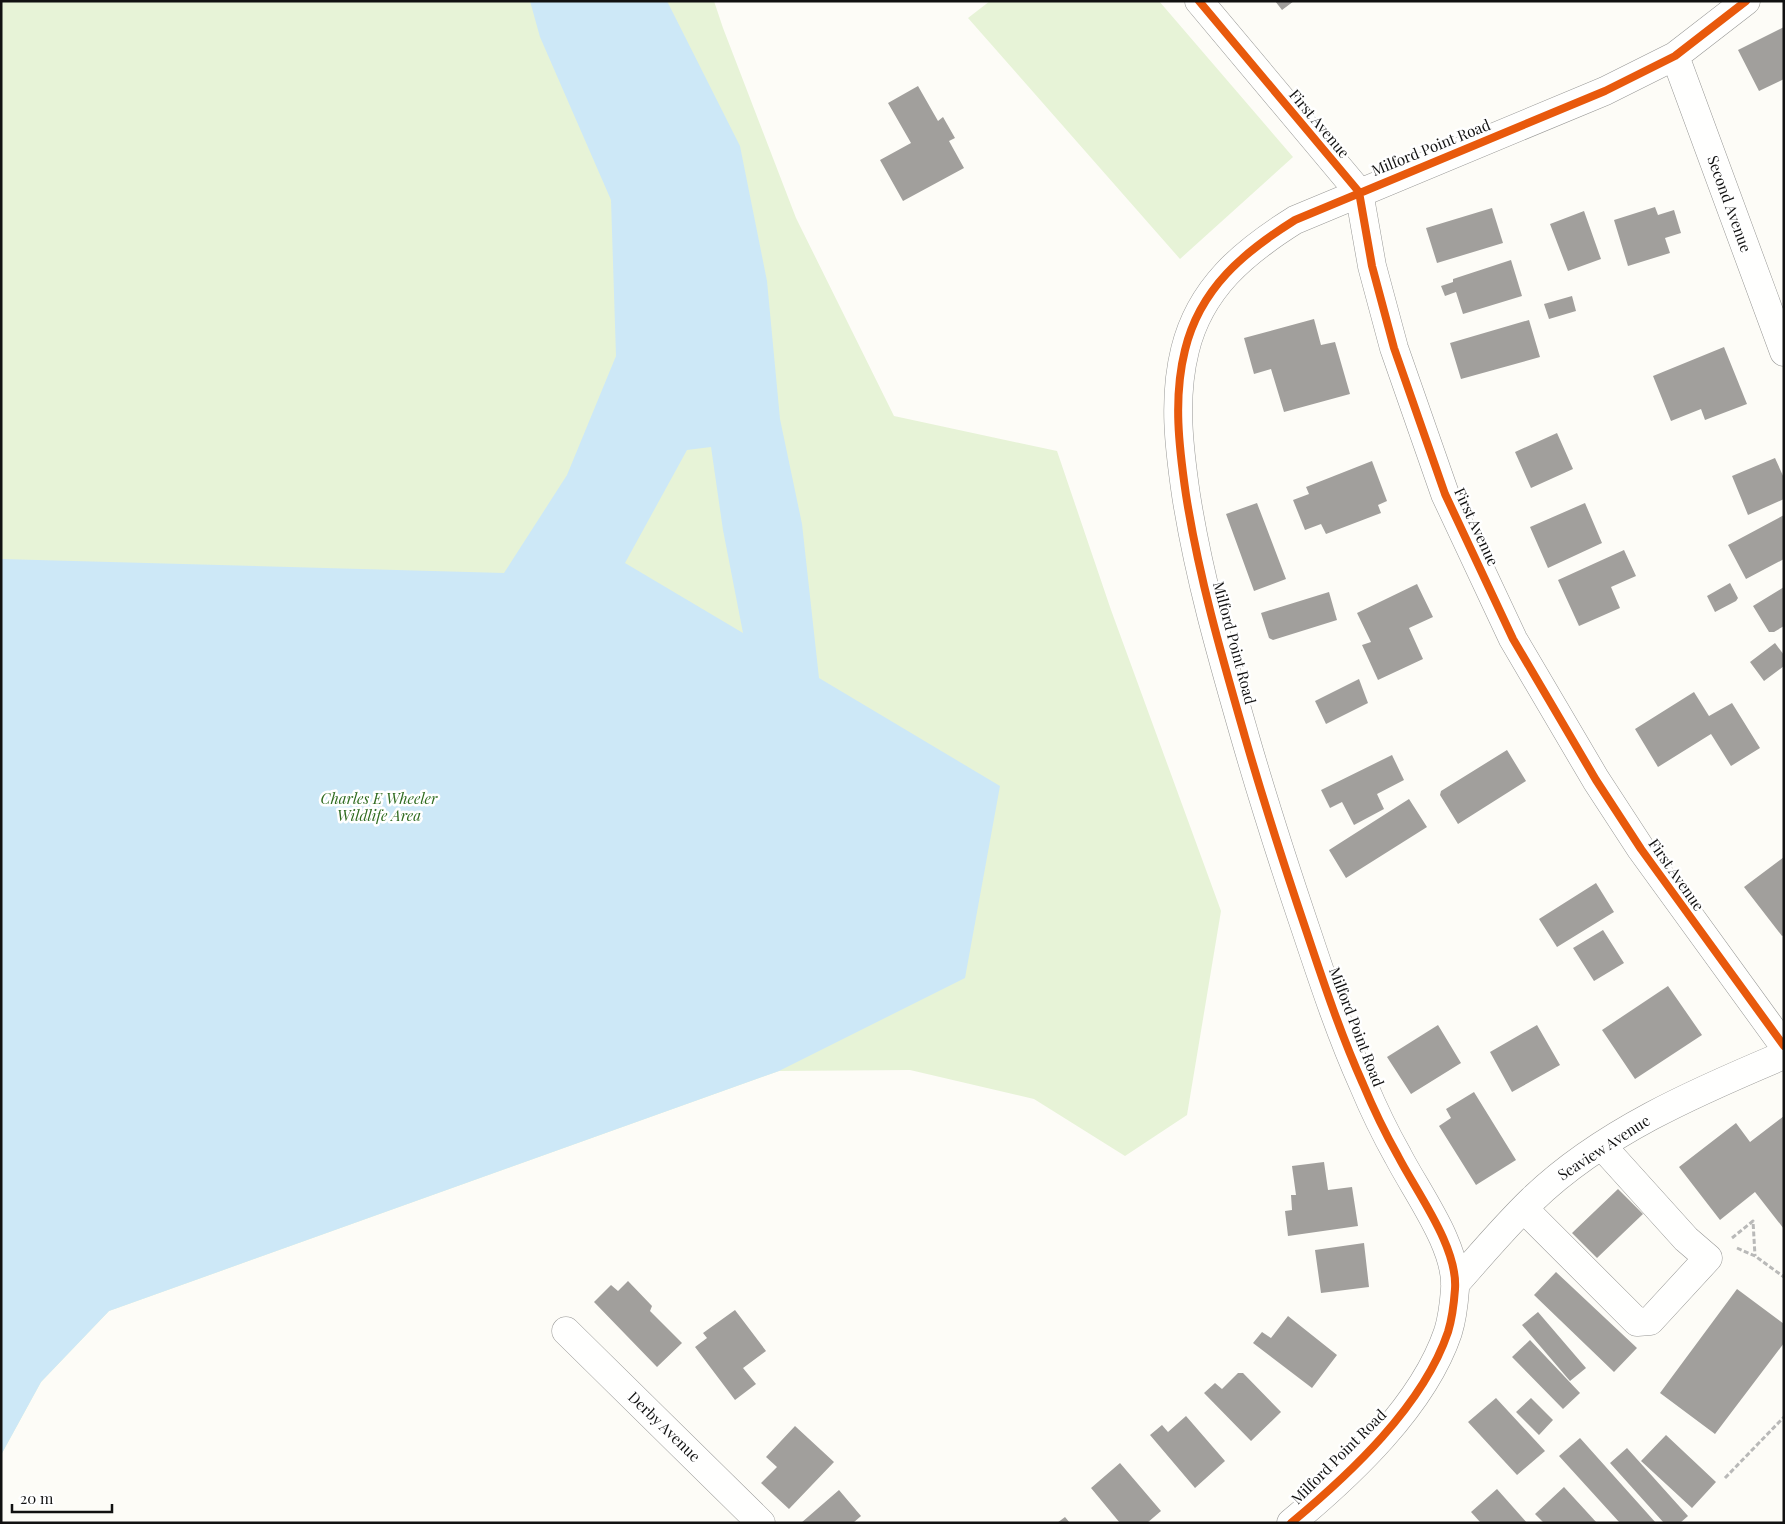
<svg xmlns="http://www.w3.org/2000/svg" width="1785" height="1524" viewBox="0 0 1785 1524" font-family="'Playfair Display',serif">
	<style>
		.green { fill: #e7f3d7 }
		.water { fill: #cde8f7; fill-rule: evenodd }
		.building { fill: #a19f9c }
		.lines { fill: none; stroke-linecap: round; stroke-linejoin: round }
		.minor-casing { stroke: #979795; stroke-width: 29 }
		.path { stroke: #b9b9b8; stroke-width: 3; stroke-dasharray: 5 2.5; stroke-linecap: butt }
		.minor { stroke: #fffffe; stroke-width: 28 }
		.cycleway-casing { stroke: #fff; stroke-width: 11 }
		.cycleway { stroke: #e8590c; stroke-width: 8 }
		.labels { text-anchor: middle; stroke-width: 5; stroke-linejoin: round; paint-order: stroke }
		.street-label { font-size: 15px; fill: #111; stroke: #fff }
		.park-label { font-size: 15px; font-style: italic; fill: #2f6b1f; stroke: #fff }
	</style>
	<rect width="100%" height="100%" fill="#fdfcf7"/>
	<!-- green -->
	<path class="green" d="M1,1H714L723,28L796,218L894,416L1057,451L1111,610L1221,911L1187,1115L1125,1156L1034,1099L910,1070L779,1071L109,1311L41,1382L1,1455Z
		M990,1H1159L1293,157L1180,259L968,18Z"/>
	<!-- water -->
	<path class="water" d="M530,1H667L740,146L767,281L780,419L802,524L819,678L1000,786L965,978L779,1071L109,1311L41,1382L1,1455V559L504,573L567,475L616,356L611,200L540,37ZM711,447L723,530L743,633L625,563L687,450Z"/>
	<!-- building -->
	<path class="building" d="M1275,1H1294L1282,10Z
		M1784,27V79L1759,91L1738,50Z
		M918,86L938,121L943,117L955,138L949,141L964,168L903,201L880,160L911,143L888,103Z
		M1655,207L1658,215L1674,210L1681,233L1665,238L1670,253L1628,266L1614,220Z
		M1492,208L1503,243L1437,263L1426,228Z
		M1584,211L1601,259L1568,271L1550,224Z
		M1511,260L1522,296L1463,314L1456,292L1445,296L1441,286L1453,282V279Z
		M1572,296L1576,311L1549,319L1544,304Z
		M1314,319L1321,345L1335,342L1350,394L1284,412L1271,369L1254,374L1244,338Z
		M1529,320L1540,357L1461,379L1450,343Z
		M1724,347L1747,404L1705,420L1701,409L1671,421L1653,376Z
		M1557,433L1573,469L1531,488L1515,452Z
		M1775,458L1784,478V499L1748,515L1732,476Z
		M1372,461L1387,501L1378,505L1381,513L1326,534L1321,524L1305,530L1293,500L1309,494L1306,487Z
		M1257,503L1286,579L1254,591L1226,514Z
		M1585,503L1602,543L1548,568L1530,527Z
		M1784,515V559L1746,579L1728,545Z
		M1624,550L1636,576L1611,587L1620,608L1579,626L1558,580Z
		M1730,583L1738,598L1736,601L1715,612L1707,596Z
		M1417,584L1433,617L1409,628L1423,659L1378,680L1362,645L1371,642L1357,613Z
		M1784,587V626L1774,632H1769L1753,606Z
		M1329,592L1337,620L1273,640L1269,638L1261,613Z
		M1775,643L1784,655V666L1764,681L1750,662Z
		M1359,679L1368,703L1326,724L1315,701Z
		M1694,692L1709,716L1732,703L1760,748L1731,766L1711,734L1658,767L1635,729Z
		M1507,750L1526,781L1458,824L1440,795L1441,791Z
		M1392,755L1404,780L1377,794L1384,809L1354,825L1342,802L1330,808L1321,790Z
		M1409,799L1427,827L1346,878L1329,850Z
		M1784,857V935L1782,936L1744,887Z
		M1596,883L1614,912L1557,947L1539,919Z
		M1603,930L1624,963L1594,981L1573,948Z
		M1668,986L1702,1035L1635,1079L1602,1030Z
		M1438,1025L1461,1063L1411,1094L1387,1057Z
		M1537,1025L1560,1065L1512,1092L1490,1052Z
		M1474,1092L1516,1160L1476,1185L1439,1126L1451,1118L1446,1109Z
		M1784,1116V1229L1755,1192L1720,1220L1679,1167L1736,1123L1750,1142Z
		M1324,1162L1328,1190L1352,1187L1358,1226L1288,1236L1285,1211L1292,1210L1291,1195H1296L1292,1166Z
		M1618,1189L1643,1214L1597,1258L1572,1233Z
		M1364,1243L1369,1287L1321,1293L1315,1250Z
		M1556,1272L1637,1348L1614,1372L1534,1295Z
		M628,1281L652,1306L650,1311L682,1343L657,1367L594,1302L611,1285L618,1291Z
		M1737,1289L1784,1324V1343L1715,1434L1660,1393Z
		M735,1310L766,1351L743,1368L756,1384L735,1400L695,1347L707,1338L703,1333Z
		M1538,1312L1586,1368L1570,1381L1522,1325Z
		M1288,1316L1337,1355L1312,1388L1253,1343L1262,1332L1271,1338Z
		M1530,1340L1580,1393L1563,1409L1512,1357Z
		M1238,1373H1243L1281,1412L1251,1441L1204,1393L1215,1383L1222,1389Z
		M1496,1398L1545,1451L1517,1475L1468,1422Z
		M1531,1398L1553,1420L1539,1435L1516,1412Z
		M1186,1416L1225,1461L1195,1488L1150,1435L1162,1425L1168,1432Z
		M795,1426L834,1462L789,1509L761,1483L777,1467L766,1457Z
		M1666,1435L1716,1482L1692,1508L1641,1461Z
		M1580,1438L1656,1523H1620L1559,1456Z
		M1627,1448L1688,1516L1680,1523H1664L1610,1463Z
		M1120,1463L1161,1511L1147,1523H1120L1091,1488Z
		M1564,1487L1597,1523H1544L1535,1514Z
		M1497,1489L1527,1523H1481L1471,1512Z
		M839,1490L861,1516L853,1523H801Z
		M1065,1517L1070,1523H1057Z"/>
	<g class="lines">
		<defs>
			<path id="minor" d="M1199,1L1359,192L1372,266L1394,348L1445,494L1513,639L1596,780L1641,849L1784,1046
				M1675,56L1784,352
				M1524,1209L1637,1322L1650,1321L1708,1258L1686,1239L1602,1146
				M1455,1284C1480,1256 1505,1226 1532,1200C1601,1133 1696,1092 1784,1055
				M566,1331L761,1523
				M1291,1523C1350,1474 1423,1406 1448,1332C1452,1319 1454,1303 1455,1289C1458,1247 1417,1193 1398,1156C1385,1133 1373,1108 1363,1084C1341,1035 1324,984 1307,933C1285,868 1264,803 1245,737C1222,657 1199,578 1186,495C1179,447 1173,398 1185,350C1200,288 1244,252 1295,220L1605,91L1675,56L1746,1"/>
		</defs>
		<!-- minor casing -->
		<use href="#minor" class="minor-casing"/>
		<!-- path -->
		<path class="path" d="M1732,1238L1753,1221L1755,1256
			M1737,1248L1755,1256L1784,1277
			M1725,1478L1784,1417"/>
		<!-- minor -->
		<use href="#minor" class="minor"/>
		<defs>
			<path id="cycleway" d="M1199,1L1359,192L1372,266L1394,348L1445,494L1513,639L1596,780L1641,849L1784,1046
				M1291,1523C1350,1474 1423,1406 1448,1332C1452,1319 1454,1303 1455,1289C1458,1247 1417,1193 1398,1156C1385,1133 1373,1108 1363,1084C1341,1035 1324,984 1307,933C1285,868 1264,803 1245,737C1222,657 1199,578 1186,495C1179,447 1173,398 1185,350C1200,288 1244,252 1295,220L1605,91L1675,56L1746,1"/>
		</defs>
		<!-- cycleway casing -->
		<use href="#cycleway" class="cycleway-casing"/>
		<!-- cycleway -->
		<use href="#cycleway" class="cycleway"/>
	</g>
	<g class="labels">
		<!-- street labels -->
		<g class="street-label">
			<text transform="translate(1319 124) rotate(50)" y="5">First Avenue</text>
			<text transform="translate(1431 148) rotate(-22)" y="5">Milford Point Road</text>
			<text transform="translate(1729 204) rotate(70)" y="5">Second Avenue</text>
			<text transform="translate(1476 527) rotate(65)" y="5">First Avenue</text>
			<text transform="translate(1234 643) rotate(75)" y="5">Milford Point Road</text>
			<text transform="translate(1676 875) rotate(55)" y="5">First Avenue</text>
			<text transform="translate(1356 1027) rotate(69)" y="5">Milford Point Road</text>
			<text transform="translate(1604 1148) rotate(-33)" y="5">Seaview Avenue</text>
			<text transform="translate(664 1427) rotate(44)" y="5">Derby Avenue</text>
			<text transform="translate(1339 1457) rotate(-45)" y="5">Milford Point Road</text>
		</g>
		<!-- park labels -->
		<g class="park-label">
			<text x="379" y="804">Charles E Wheeler<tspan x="379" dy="17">Wildlife Area</tspan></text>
		</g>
	</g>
	<!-- border -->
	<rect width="1785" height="1524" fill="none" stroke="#111111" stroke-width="5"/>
	<!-- scale -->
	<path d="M12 1504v8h100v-8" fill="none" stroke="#111111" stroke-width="2.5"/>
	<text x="20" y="1504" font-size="15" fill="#111111" stroke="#ffffff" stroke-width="4" paint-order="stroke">20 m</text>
</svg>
